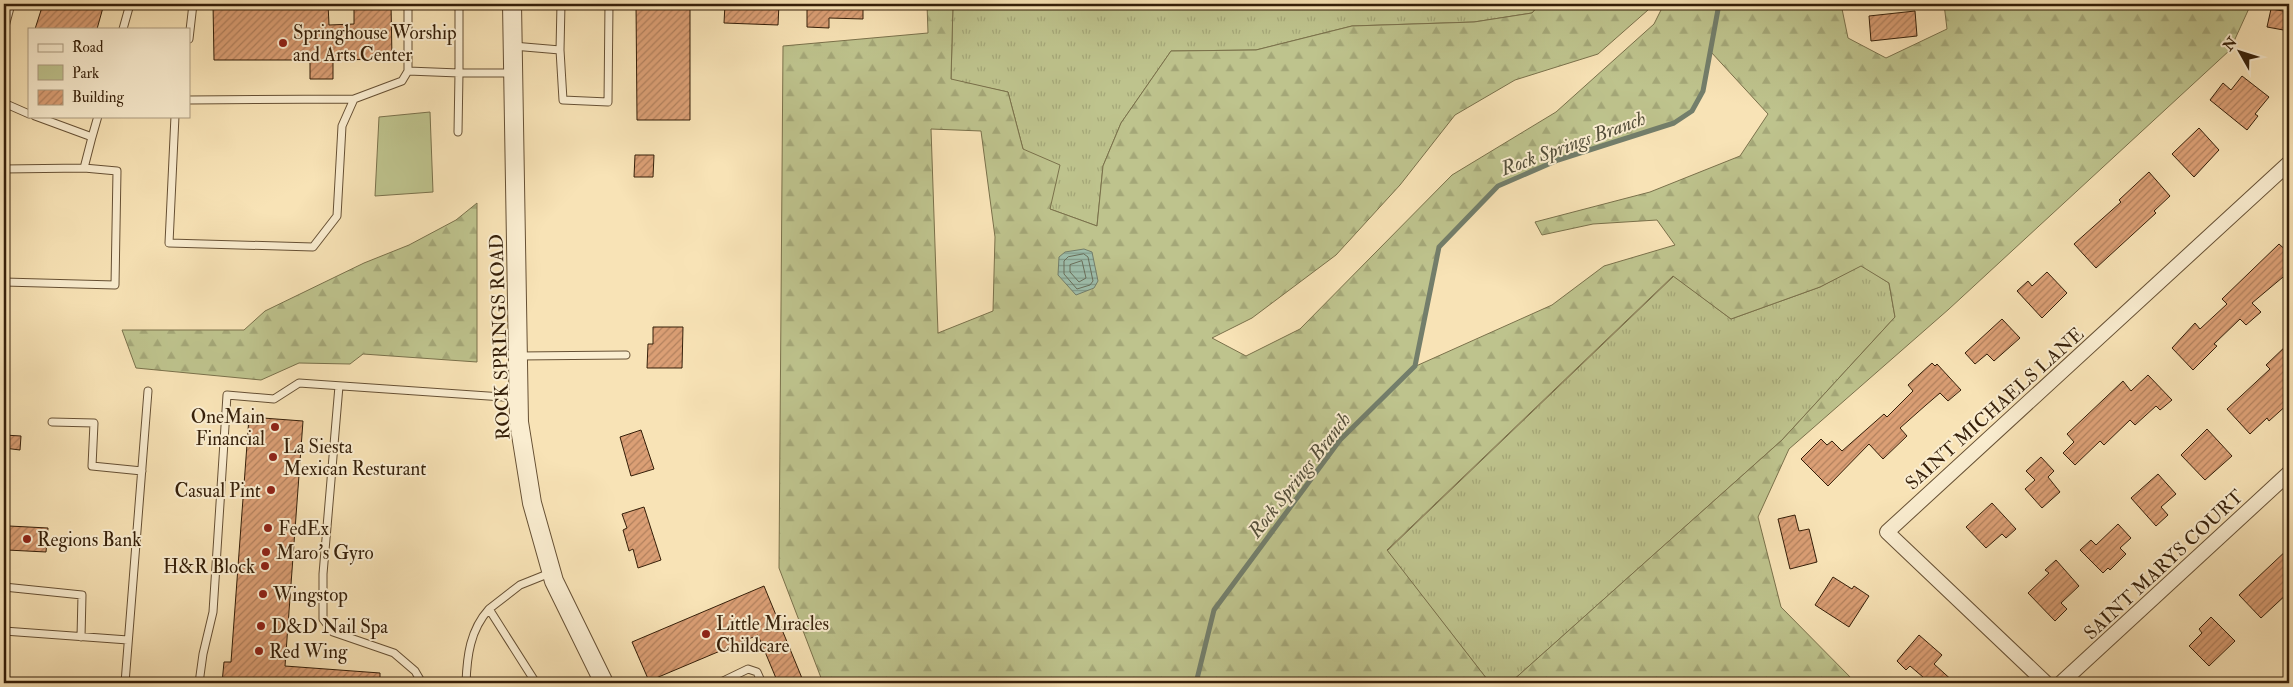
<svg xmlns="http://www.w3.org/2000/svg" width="2293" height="687" viewBox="0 0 2293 687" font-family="'IM FELL Double Pica',serif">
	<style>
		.grass { fill: url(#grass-tufts); stroke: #7a714b }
		.forest { fill: url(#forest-firs); stroke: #7a714b; fill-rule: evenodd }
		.green { fill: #bec38d; stroke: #7a714b }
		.water { fill: url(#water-rules); stroke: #737e6b }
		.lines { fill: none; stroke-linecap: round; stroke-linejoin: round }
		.shore { stroke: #696e5a; stroke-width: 1 }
		.stream { stroke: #737e6b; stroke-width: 5 }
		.building { fill: url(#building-hatch); stroke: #351f09 }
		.service-casing { stroke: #665034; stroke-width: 9 }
		.minor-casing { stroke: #665034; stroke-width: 16 }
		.tertiary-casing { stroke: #665034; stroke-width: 20 }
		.service { stroke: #faedd0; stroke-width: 7 }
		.minor { stroke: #faedd0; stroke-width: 14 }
		.tertiary { stroke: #faedd0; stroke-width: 18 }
		.poi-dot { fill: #8f2418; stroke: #faedd0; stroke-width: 2 }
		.labels { text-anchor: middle; stroke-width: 4; stroke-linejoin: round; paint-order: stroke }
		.poi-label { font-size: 19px; fill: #351f09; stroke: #faedd0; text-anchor: start }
		.street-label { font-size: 19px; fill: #351f09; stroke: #faedd0 }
		.water-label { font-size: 20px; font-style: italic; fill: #544f3a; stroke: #faedd0 }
	</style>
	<defs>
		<pattern id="grass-tufts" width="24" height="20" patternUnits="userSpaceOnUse" patternTransform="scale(1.25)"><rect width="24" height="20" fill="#bec38d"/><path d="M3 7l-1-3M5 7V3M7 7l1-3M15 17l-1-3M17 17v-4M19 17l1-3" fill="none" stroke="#a4a778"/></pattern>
		<pattern id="forest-firs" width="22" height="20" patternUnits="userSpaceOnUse" patternTransform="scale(1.25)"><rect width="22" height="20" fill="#bec38d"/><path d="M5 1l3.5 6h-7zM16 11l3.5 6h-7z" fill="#a4a778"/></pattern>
		<pattern id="water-rules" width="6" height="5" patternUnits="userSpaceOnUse" patternTransform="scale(1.25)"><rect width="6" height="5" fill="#9dbeac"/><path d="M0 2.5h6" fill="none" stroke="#819a8a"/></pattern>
		<pattern id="building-hatch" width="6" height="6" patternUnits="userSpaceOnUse" patternTransform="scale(1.25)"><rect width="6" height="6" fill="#db9f75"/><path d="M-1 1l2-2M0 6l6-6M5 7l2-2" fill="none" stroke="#b2815e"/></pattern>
	</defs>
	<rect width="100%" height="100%" fill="#f8e3b6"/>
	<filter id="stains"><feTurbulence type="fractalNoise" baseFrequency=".004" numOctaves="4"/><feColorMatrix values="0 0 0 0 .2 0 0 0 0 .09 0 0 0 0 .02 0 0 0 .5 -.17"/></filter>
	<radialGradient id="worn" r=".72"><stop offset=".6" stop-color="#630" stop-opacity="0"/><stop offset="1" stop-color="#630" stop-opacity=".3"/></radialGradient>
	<!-- grass -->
	<path class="grass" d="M953,4H1540L1532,13L1474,22L1352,26L1256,50L1171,51L1121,123L1103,166L1097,226L1050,209L1023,149L1008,92L951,80Z
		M1861,265L1889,283L1895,317L1782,440L1510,683H1490L1387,551L1674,276L1731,319L1820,287Z"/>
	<!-- forest -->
	<path class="forest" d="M927,4H953L951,79L1008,92L1023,149L1060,165L1050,209L1097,226L1103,166L1121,123L1171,51L1256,50L1352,26L1474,22L1532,13L1540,4H1644L1648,10L1598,54L1515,80L1455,115L1400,185L1336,255L1252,318L1212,338L1246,356L1300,329L1452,175L1556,112L1654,24L1664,4H1841L1848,38L1886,58L1947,29L1944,4H2251L2230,50L1949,309L1789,449L1758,517L1781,607L1856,683H1510L1782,440L1895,317L1889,283L1861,266L1820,287L1731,319L1673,276L1387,550L1490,683H823L779,568L783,46L928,33ZM1711,52L1768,114L1740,156L1650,192L1535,222L1542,235L1593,224L1657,220L1675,245L1604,266L1552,305L1416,366L1439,247L1498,186L1558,160L1674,123L1692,111L1703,91ZM931,129L981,131L995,237L993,311L938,333Z
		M477,203V362L363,354L350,364L299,363L261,380L136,368L122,330H244L265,311L364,263L409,245L456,220Z"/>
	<!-- green -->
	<path class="green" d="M430,112L433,192L375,196L379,117Z"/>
	<!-- water -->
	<path class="water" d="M1084,249L1092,252L1098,281L1094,288L1076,295L1058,275L1059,257L1065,252Z"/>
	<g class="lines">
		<!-- shore -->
		<path class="shore" d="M1084,254L1088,257L1093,281L1090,285L1077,289L1064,274V261L1068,257Z
			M1082,261L1086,278L1079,282L1070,272V265Z"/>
		<!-- stream -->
		<path class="stream" d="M1196,683L1214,610L1340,440L1415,366L1439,247L1498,186L1558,160L1674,123L1692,111L1703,91L1719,4"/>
	</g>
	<!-- building -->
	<path class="building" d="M43,4H104L97,29H35Z
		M213,4H328L329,25L354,24V4H391L392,59L333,60V79H310V60H214Z
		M636,4H690V120H637Z
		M725,4H779L778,25L724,23Z
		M807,4H863V19L829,18V28L807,27Z
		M2271,9L2289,12V31L2267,27Z
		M1915,11L1917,36L1871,41L1869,16Z
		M2242,76L2269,97L2255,114L2258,116L2247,130L2210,100L2223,83L2231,90Z
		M2199,128L2219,150L2194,177L2172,154Z
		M635,155H654L653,177H634Z
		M2149,172L2170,196L2154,211L2156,213L2096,268L2074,244L2121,202L2119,200Z
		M2279,244L2289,253V272L2252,303L2261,312L2246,325L2240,319L2214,344L2217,346L2193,370L2172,348L2195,323L2200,329L2227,304L2222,299Z
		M2047,272L2067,293L2042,318L2017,291L2028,281L2032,286Z
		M2002,319L2020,338L1994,361L1987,354L1975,364L1965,353Z
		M653,327H683L682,368H647L648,344H653Z
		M2289,343V403L2269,421L2267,418L2250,434L2227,409L2270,369L2266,365Z
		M1932,363L1935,366L1937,364L1961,390L1948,401L1940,393L1926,405L1900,428L1907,436L1883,459L1869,444L1828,486L1801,459L1821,439L1827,445L1832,441L1842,451L1884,414L1887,417L1913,391L1908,385Z
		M2148,375L2172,400L2160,410L2156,406L2135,425L2130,420L2104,445L2100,441L2075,465L2063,453L2074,442L2067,434L2123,381L2131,391Z
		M249,417L303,421L285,666L380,673V683H222L224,662H231Z
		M2207,429L2232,456L2205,480L2181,455Z
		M641,430L654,469L631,476L620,437Z
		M4,435L21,436L20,450L4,448Z
		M2041,457L2054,471L2048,477L2060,492L2042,508L2025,489L2035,480L2026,471Z
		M2158,474L2176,494L2161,507L2168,515L2156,526L2131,498Z
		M1992,503L2016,529L2006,538L2002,534L1986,548L1966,527Z
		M644,507L661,560L638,568L633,549L629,551L623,530L627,528L622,514Z
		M1795,515L1799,531L1809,529L1817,562L1790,569L1778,519Z
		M2118,524L2131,538L2120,548L2126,554L2110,570L2108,568L2103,573L2080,550L2091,540L2096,545Z
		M9,526L48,528L46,552L7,550Z
		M2289,548V592L2261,618L2239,595Z
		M2056,560L2079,586L2061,603L2067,609L2055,621L2028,593L2049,573L2045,570Z
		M1833,577L1852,589L1854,586L1869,596L1849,627L1815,605Z
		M764,586L804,683H778L758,635L649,681L632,642Z
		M2211,617L2235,641L2209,666L2189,646L2202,633L2199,629Z
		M1919,635L1942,655L1934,664L1955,683H1930L1910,666L1906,670L1897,661Z"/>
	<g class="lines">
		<defs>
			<path id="service" d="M123,29L130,4
				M4,30L11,4
				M189,39L193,4
				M513,46L560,50L563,100L608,102L609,4
				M560,50L561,4
				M408,71L459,73V4
				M189,100L354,99
				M4,103L29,114
				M35,116L92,137L98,116
				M175,116L169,243L313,247L337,216L342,126L354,99L402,81L408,71V4
				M458,132L459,73H513
				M84,168L92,137
				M4,169L84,168L117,171L115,285L4,282
				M519,356L626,355
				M339,386L323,574V619L333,632L394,653L415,671L422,683
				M52,422L94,423L92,466L142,471
				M4,587L82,595L81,637
				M4,631L128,640
				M125,683L148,391
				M199,683L203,654L213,612L227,395L274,399L299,383L519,398
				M466,683C467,656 470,630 489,609
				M536,683L489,609L520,585L550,573
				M719,683L748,669L757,672L762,683"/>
			<path id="minor" d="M2046,683L1887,532L2289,163
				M2061,683L2289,473"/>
			<path id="tertiary" d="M512,4L519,422L532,503L554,581L604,683"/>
		</defs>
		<!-- service casing -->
		<use href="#service" class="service-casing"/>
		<!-- minor casing -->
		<use href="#minor" class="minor-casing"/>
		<!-- tertiary casing -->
		<use href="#tertiary" class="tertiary-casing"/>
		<!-- service -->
		<use href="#service" class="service"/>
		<!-- minor -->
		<use href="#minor" class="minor"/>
		<!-- tertiary -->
		<use href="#tertiary" class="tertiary"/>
	</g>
	<!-- markers -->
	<g class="poi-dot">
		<circle cx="283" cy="43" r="5"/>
		<circle cx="275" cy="427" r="5"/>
		<circle cx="273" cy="457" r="5"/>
		<circle cx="271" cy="490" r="5"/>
		<circle cx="268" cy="528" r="5"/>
		<circle cx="27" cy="539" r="5"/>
		<circle cx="266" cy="552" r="5"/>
		<circle cx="265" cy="566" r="5"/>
		<circle cx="263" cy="594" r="5"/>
		<circle cx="261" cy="626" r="5"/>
		<circle cx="706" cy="634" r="5"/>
		<circle cx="259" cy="651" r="5"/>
	</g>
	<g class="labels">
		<!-- poi labels -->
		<g class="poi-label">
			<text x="293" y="39">Springhouse Worship<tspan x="293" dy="22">and Arts Center</tspan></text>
			<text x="265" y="423" text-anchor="end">OneMain<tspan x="265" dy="22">Financial</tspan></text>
			<text x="283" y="453">La Siesta<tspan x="283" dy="22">Mexican Resturant</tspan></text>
			<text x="261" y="497" text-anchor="end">Casual Pint</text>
			<text x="278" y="535">FedEx</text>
			<text x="37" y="546">Regions Bank</text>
			<text x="276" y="559">Maro's Gyro</text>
			<text x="255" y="573" text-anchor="end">H&amp;R Block</text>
			<text x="273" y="601">Wingstop</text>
			<text x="716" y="630">Little Miracles<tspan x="716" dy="22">Childcare</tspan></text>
			<text x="271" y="633">D&amp;D Nail Spa</text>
			<text x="269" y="658">Red Wing</text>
		</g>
		<!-- street labels -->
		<g class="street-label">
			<text transform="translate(499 337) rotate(-92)" y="7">ROCK SPRINGS ROAD</text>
			<text transform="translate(1994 408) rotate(-42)" y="7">SAINT MICHAELS LANE</text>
			<text transform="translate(2163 564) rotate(-43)" y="7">SAINT MARYS COURT</text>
		</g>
		<!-- water labels -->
		<g class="water-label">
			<text transform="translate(1573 143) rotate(-20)" y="7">Rock Springs Branch</text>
			<text transform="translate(1299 475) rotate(-52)" y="7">Rock Springs Branch</text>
		</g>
	</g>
	<!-- margin -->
	<rect width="2293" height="687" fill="none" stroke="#f8e3b6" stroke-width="20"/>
	<rect x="5" y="5" width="2283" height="677" fill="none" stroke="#351f09" stroke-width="2.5"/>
	<rect x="10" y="10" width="2273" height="667" fill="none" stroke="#351f09"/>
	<!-- legend -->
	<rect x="28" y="28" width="162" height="90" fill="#faedd0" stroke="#ab9b80"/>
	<rect x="38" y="44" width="25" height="8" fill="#faedd0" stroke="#ab9b80"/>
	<text x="72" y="52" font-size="15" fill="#351f09">Road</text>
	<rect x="38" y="65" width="25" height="15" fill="#bec38d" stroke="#ab9b80"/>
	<text x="72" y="78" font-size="15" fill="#351f09">Park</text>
	<rect x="38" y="90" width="25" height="15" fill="url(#building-hatch)" stroke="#ab9b80"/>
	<text x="72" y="102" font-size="15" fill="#351f09">Building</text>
	<!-- north arrow -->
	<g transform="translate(2240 52) rotate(309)" stroke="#faedd0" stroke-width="4" paint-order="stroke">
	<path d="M0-4L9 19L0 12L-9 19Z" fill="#351f09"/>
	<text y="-8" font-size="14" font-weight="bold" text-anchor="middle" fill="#351f09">N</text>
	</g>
	<rect width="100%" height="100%" filter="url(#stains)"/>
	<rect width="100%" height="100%" fill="url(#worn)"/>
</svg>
